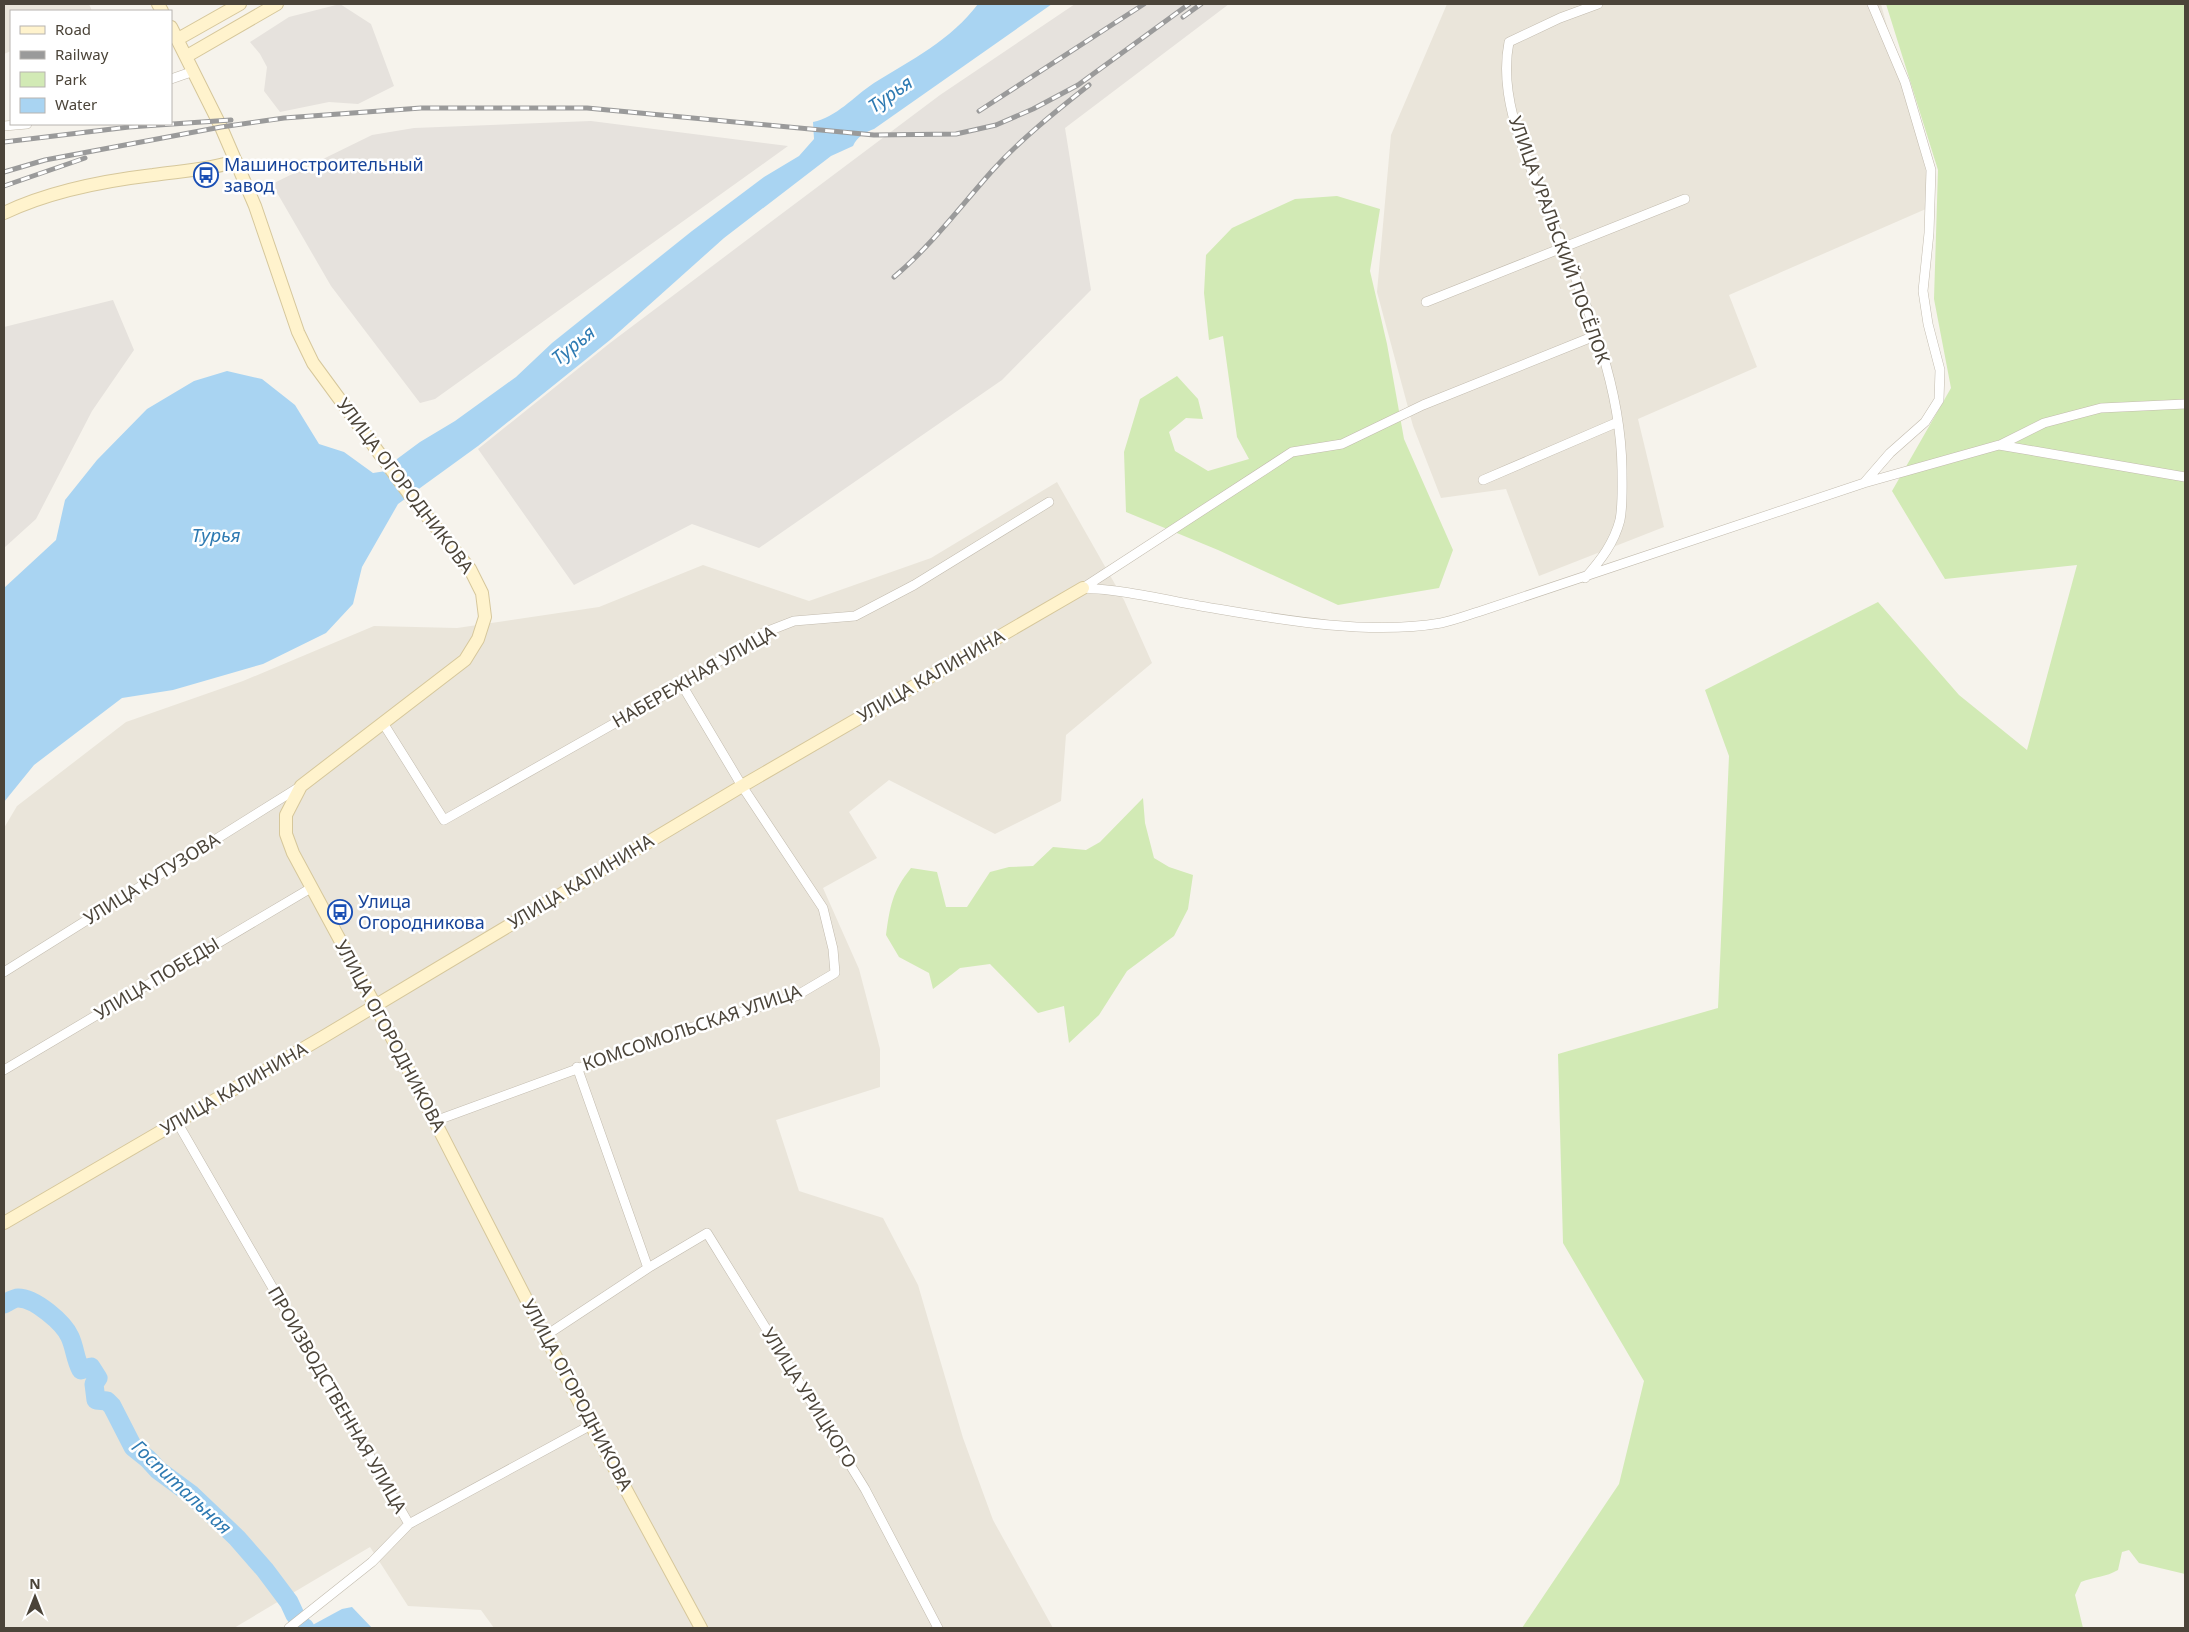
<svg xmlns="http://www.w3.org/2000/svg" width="2189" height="1632" viewBox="0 0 2189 1632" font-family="'Noto Sans',sans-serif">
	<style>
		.residential { fill: #eae5da }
		.industrial { fill: #e6e2dd }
		.green { fill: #d2eab5 }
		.water { fill: #a9d4f2 }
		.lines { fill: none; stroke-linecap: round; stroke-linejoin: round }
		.river { stroke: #a9d4f2; stroke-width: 19 }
		.street-casing { stroke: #c2bbae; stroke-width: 10 }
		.secondary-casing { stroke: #d6c79b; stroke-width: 14 }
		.street { stroke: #fff; stroke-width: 9 }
		.secondary { stroke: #fff3cd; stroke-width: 12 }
		.rail-casing { stroke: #9a9a9a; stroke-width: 5 }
		.rail { stroke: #fff; stroke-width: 3; stroke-dasharray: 9; stroke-linecap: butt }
		.labels { text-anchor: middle; stroke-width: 5; stroke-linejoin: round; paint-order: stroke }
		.transit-label { font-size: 18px; fill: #164399; stroke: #fff; text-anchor: start }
		.street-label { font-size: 18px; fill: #4b4439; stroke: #fff }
		.water-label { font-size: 19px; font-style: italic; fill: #2e7ab2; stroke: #fff }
	</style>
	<rect width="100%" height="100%" fill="#f6f3ec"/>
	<!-- residential -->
	<path class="residential" d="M4,4H89L92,11H11V51L4,54Z
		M1447,4H1881L1935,205L1729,295L1757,367L1638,419L1664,527L1539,576L1506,489L1441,498L1413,426L1377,292L1391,135Z
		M1057,482L1124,600L1152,663L1066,735L1061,801L995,834L889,780L849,812L877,858L823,888L859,969L880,1049V1087L776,1120L799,1191L883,1218L918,1285L963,1438L993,1520L1053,1628H494L481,1610L408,1606L370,1547L234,1628H4V828L17,806L126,722L243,681L374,626L457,628L599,607L703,565L809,601L931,558Z"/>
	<!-- industrial -->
	<path class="industrial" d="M340,4L371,24L394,86L358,104L329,102L280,112L264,91L267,67L260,54L250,42L289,17Z
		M1075,4H1229L1065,128L1091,290L1002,380L759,548L692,524L574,585L478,449L610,343L812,191L940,95Z
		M591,121L788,146L435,399L420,403L331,286L272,184L372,135L414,128Z
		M113,300L134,350L92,411L36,519L4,548V327Z"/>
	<!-- green -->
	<path class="green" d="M1886,4H2185V1574L2139,1563L2129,1550L2122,1552L2118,1570C2106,1577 2094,1577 2081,1582L2075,1595L2083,1628H1522L1619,1484L1644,1381L1563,1243L1558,1054L1718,1008L1729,756L1705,690L1878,602L1959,695L2027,750L2077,565L1945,579L1892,491L1951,388L1934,299L1938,170Z
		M1337,196L1380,209L1370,271L1387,344L1404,439L1453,550L1439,588L1338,605L1218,550L1126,512L1124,452L1140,399L1177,376L1198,399L1203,419L1186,418L1169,432L1175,451L1208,471L1249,459L1237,437L1223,336L1209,340L1204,293L1206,255L1232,228L1295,199Z
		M1143,798L1145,823L1154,858L1169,867L1193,875L1188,909L1174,936L1127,971L1099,1015L1069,1043L1064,1006L1038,1013L990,964L960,968L933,989L929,973L899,957L886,935C890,906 892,892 911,868L937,872L946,907H967L990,872L1009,867L1033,866L1053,847L1086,850L1100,842Z"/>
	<!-- water -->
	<path class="water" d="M978,4H1052L874,129C865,132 857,137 853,146L831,156L724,238L610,340L478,446L398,504L362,567L353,604L326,633L263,664L173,690L122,698L34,765L4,802V588L56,540L65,500L97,460L147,409L194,381L227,371L262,379L295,405L319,444L344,452L373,473L386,471L397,459L420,442L455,421L516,377L552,343L692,231L764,177L799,156L814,139L813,122C837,117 853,97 874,83C911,60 951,40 978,4Z
		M352,1607L372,1628H307L342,1609Z"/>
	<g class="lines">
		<!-- river -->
		<path class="river" d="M4,1304C8,1302 14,1298 18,1298C35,1298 64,1323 70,1337C75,1348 75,1359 81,1370L91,1367L98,1378L94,1384L96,1400L107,1401L112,1406L133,1447L148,1459L158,1470L192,1495L237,1538L265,1570L289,1602L295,1615
			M304,1627L305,1628"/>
		<defs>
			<path id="street" d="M171,79L194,71
				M4,126L27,124
				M1426,302L1685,199
				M2000,445L2044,423L2101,408L2185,404
				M1483,480L1618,422
				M1864,483L1890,453L1925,422L1939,400L1940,370L1928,324L1923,291L1929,233L1931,170L1905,82L1872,4
				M1585,578C1601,560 1614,543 1620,520C1623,504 1622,486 1622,470C1621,377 1581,291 1546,206C1525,154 1498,98 1509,42L1560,18L1598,4
				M1083,588C1129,590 1173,602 1218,609C1288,621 1371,635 1441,623C1455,620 1468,615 1481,611L1864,483L1999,445L2185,477
				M1083,588L1292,452L1342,444L1423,405L1597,335
				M383,723L444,820L682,685L763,633L794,621L855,616L914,585L1049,502
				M4,972L301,786
				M577,1067L648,1268
				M4,1070L311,888
				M435,1121L686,1029L796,996L835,973L833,949L823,908L742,786L682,685
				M177,1122L409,1524L591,1425
				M545,1336L648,1268L707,1233L865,1489L938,1628
				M289,1628L372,1562L409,1524"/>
			<path id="secondary" d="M158,4L162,11
				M171,27L221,127L255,206L298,332L313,363L412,498L470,569L482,593L485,617L478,639L465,660L301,786L286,815V834L293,853L375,1005L591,1425L701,1628
				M178,39L240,4
				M187,56L277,4
				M4,213C50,191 102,181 153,175C181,171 208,170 236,161
				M4,1223L323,1037L742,786L1083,588"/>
		</defs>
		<!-- street casing -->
		<use href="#street" class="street-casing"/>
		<!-- secondary casing -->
		<use href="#secondary" class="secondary-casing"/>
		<!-- street -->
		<use href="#street" class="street"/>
		<!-- secondary -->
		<use href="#secondary" class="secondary"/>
		<defs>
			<path id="rail" d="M1183,17L1201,4
				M979,111L1144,4
				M4,142L129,127L231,120
				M4,172L45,160L221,127L284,118L421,108H587L874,135L956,134L996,125L1033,109L1078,85L1189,4
				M4,186L85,158
				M894,277C931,246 960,207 992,171C1021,139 1055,112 1089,85"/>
		</defs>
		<!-- rail casing -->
		<use href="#rail" class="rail-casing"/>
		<!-- rail -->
		<use href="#rail" class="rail"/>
	</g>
	<!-- icons -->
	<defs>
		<symbol id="bus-ring" viewBox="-11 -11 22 22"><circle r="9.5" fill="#fff" stroke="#1a4fb4" stroke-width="1.5"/><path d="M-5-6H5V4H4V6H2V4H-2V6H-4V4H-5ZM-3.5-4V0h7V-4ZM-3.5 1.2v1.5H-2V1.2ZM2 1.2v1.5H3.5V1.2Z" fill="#1a4fb4"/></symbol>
	</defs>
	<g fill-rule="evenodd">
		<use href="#bus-ring" x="192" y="161" width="28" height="28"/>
		<use href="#bus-ring" x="326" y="898" width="28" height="28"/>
	</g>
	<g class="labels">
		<!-- transit labels -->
		<g class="transit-label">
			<text x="224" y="171">Машиностроительный<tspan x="224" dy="21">завод</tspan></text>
			<text x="358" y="908">Улица<tspan x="358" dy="21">Огородникова</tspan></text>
		</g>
		<!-- street labels -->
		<g class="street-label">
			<text transform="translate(1559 240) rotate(70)" y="6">УЛИЦА УРАЛЬСКИЙ ПОСЁЛОК</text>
			<text transform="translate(405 486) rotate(53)" y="6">УЛИЦА ОГОРОДНИКОВА</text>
			<text transform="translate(931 676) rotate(-30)" y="6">УЛИЦА КАЛИНИНА</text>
			<text transform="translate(694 677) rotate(-30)" y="6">НАБЕРЕЖНАЯ УЛИЦА</text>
			<text transform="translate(152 879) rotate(-32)" y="6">УЛИЦА КУТУЗОВА</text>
			<text transform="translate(581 882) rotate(-31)" y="6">УЛИЦА КАЛИНИНА</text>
			<text transform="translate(157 979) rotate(-31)" y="6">УЛИЦА ПОБЕДЫ</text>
			<text transform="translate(692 1028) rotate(-19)" y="6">КОМСОМОЛЬСКАЯ УЛИЦА</text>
			<text transform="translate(390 1036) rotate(62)" y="6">УЛИЦА ОГОРОДНИКОВА</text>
			<text transform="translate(234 1089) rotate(-30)" y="6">УЛИЦА КАЛИНИНА</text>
			<text transform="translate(577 1395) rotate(62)" y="6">УЛИЦА ОГОРОДНИКОВА</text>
			<text transform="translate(809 1398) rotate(58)" y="6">УЛИЦА УРИЦКОГО</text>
			<text transform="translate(337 1400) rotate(60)" y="6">ПРОИЗВОДСТВЕННАЯ УЛИЦА</text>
		</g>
		<!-- water labels -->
		<g class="water-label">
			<text transform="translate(890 94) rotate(-35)" y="7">Турья</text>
			<text transform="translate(573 345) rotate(-39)" y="7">Турья</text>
			<text x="216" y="542">Турья</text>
			<text transform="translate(182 1487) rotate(43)" y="7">Госпитальная</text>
		</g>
	</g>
	<!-- border -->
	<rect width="2189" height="1632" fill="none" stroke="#4b4439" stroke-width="10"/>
	<!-- legend -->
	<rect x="10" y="10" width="162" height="115" fill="#ffffff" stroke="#b7b4b0"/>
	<rect x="20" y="26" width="25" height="8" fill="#fff3cd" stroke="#b7b4b0"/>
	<text x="55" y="35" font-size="15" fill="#4b4439">Road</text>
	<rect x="20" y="51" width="25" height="8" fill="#9a9a9a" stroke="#b7b4b0"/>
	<text x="55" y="60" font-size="15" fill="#4b4439">Railway</text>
	<rect x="20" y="72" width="25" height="15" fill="#d2eab5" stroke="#b7b4b0"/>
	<text x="55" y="85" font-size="15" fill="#4b4439">Park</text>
	<rect x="20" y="98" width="25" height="15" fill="#a9d4f2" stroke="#b7b4b0"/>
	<text x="55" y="110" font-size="15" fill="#4b4439">Water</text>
	<!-- north arrow -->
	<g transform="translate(35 1597)" stroke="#ffffff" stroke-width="4" paint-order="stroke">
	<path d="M0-4L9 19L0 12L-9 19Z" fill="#4b4439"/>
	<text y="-8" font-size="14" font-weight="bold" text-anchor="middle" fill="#4b4439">N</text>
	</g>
</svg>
